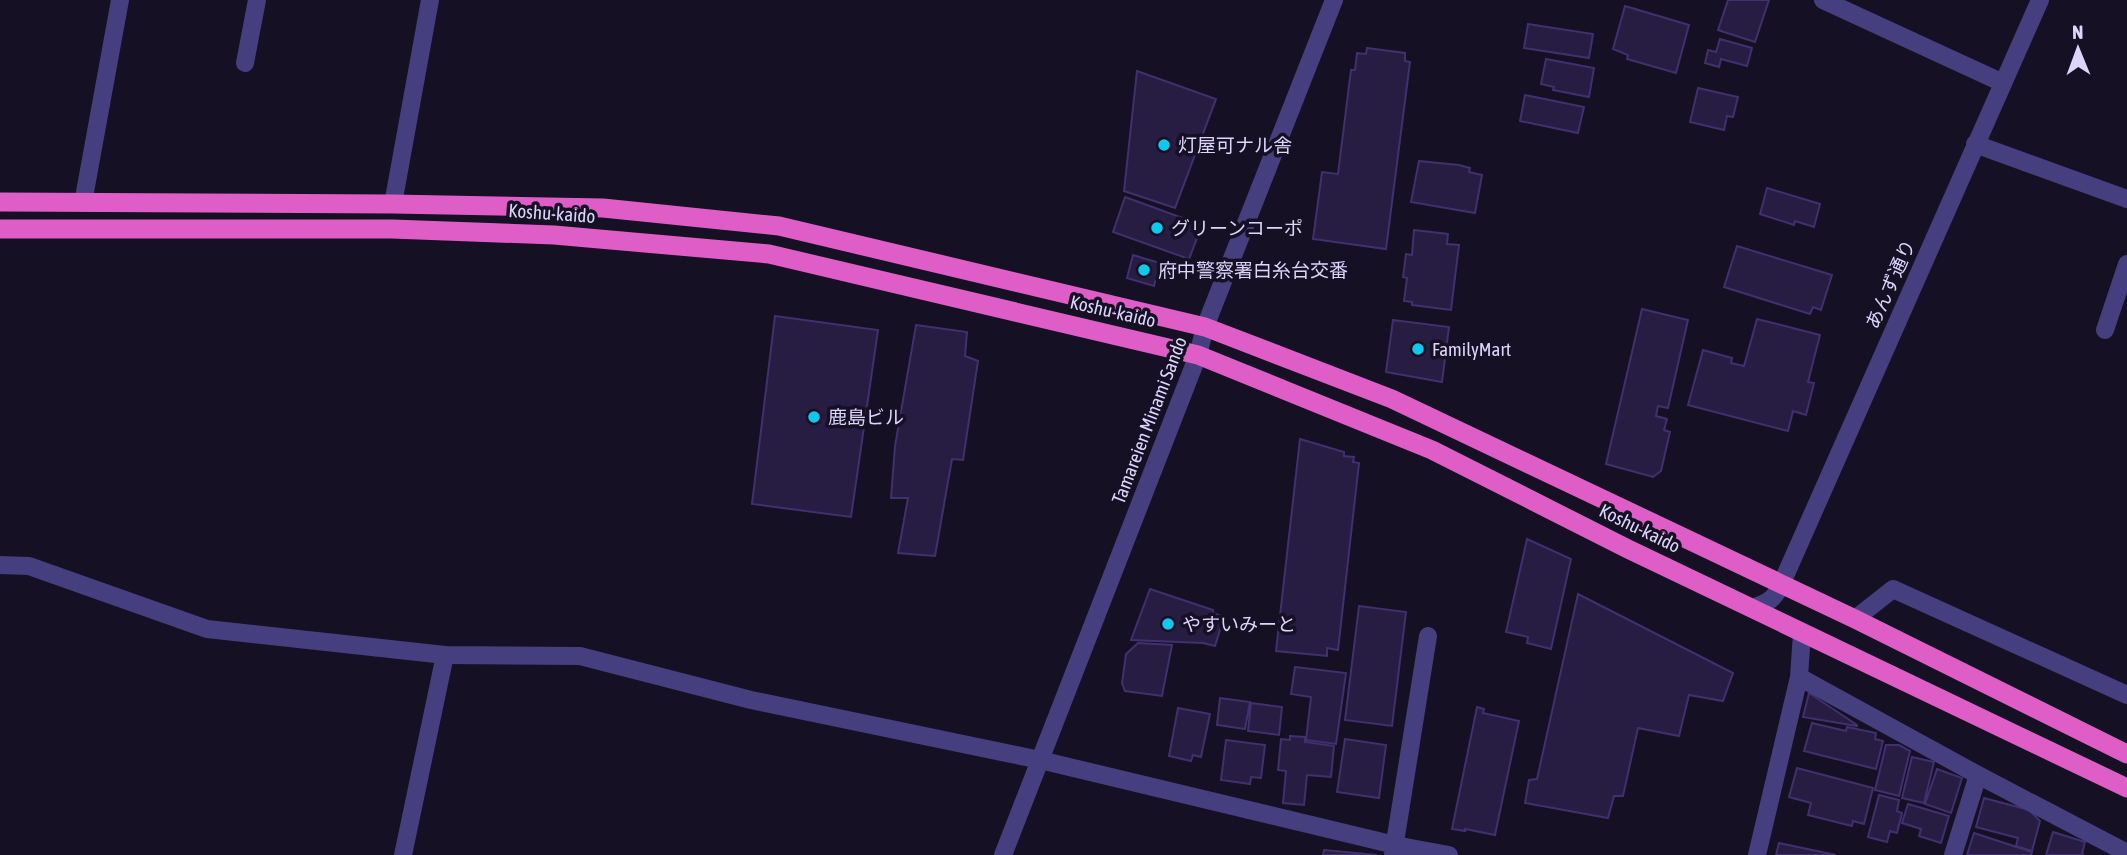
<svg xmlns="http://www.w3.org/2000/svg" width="2127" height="855" viewBox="0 0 2127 855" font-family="'Asap Condensed','Noto Sans JP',sans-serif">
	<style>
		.building { fill: #271d43; stroke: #41306e; stroke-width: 2 }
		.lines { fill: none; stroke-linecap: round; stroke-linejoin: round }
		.service { stroke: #453e7f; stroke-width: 18 }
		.minor { stroke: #453e7f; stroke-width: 18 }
		.tertiary { stroke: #453e7f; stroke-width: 18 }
		.trunk { stroke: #df5dc6; stroke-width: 19 }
		.poi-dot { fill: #0fc8ee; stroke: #151023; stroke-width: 2.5 }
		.labels { text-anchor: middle; stroke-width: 7; stroke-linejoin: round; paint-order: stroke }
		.poi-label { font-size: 19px; fill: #dcd5fc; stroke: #151023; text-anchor: start }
		.street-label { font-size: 19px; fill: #dcd5fc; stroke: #151023 }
	</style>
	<rect width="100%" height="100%" fill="#151023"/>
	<!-- building -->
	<path class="building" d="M1728,0H1769L1755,42L1718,30Z
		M1625,6L1689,25L1676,73L1627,59L1628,55L1613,49Z
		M1528,24L1593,34L1589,58L1524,48Z
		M1720,39L1752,48L1747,66L1721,59L1719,67L1705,63L1708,50L1716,52Z
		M1367,48L1405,53V61L1410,62L1386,249L1313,239L1322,172L1338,174L1351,70H1355L1357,53L1366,54Z
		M1546,59L1594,68L1589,97L1553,90L1554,87L1541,84Z
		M1137,71L1216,99L1175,208L1124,191Z
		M1698,88L1738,97L1733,117L1727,116L1724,130L1690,122Z
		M1525,95L1584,107L1578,133L1520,121Z
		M1419,161L1459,165L1470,168L1469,172L1482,175L1475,213L1411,202Z
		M1767,188L1820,204L1814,227L1795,221L1794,225L1760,214Z
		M1125,197L1202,225L1189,259L1113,232Z
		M1414,230L1448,234L1447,244L1459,245L1451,310L1412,305V302L1404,301L1407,278L1403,277L1406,254L1412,255Z
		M1737,246L1832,275L1821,310L1813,307L1810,314L1724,287Z
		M1133,255L1166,265L1164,271L1158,269L1154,286L1127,278Z
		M1642,309L1688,320L1668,408L1658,406L1656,416L1667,419L1664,430L1670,432L1661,471L1653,477L1606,464Z
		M775,316L878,330L851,517L752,504Z
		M1757,319L1820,335L1808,382L1814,383L1806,415L1793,411L1788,431L1688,405L1703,350L1732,358L1731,363L1744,366Z
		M1393,320L1449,327L1442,382L1386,372Z
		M916,325L967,332L965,356L978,361L963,460L952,459L935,556L898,553L908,498H891L895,446Z
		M1300,439L1344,452V456L1354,457L1353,462L1359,463L1338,650L1327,648V656L1276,651Z
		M1527,539L1571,559L1551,649L1527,643L1528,637L1506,632Z
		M1150,589L1213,610V613L1224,617L1215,646L1203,643L1131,640Z
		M1578,594L1733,673L1723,701L1689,695L1679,736L1638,728L1623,796H1614L1608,818L1525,803L1529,780L1537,779Z
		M1359,606L1406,612L1392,726L1345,720Z
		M1138,643L1172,645L1162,696L1125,691L1122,683L1126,654Z
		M1295,667L1346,673L1336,744L1306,740L1311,697L1291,694Z
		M1809,693L1857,725V726L1803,717Z
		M1220,698L1250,702L1245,729L1217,725Z
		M1251,703L1282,707L1279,735L1248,731Z
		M1477,707L1484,709L1483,713L1519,721L1495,835L1465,829V831L1452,829Z
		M1178,708L1210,714L1201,757L1193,755L1191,761L1169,756Z
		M1812,723L1846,731L1847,727L1876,733L1875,739L1883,741L1876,769L1804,751Z
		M1290,736L1305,737V742L1334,746L1331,777L1307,775L1304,805L1283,803L1286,771L1278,770L1281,739L1290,740Z
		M1345,739L1386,745L1379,798L1337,792Z
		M1226,740L1265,745L1261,778L1251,777L1250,784L1221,780Z
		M1886,745H1899L1910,751L1899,796L1875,790Z
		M1912,757L1934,762L1924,803L1902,798Z
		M1797,768L1873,788L1864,824L1853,821L1852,826L1808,815L1811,803L1789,797Z
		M1937,769L1962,778L1951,813L1925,804Z
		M1879,795L1899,800L1897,811L1902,813L1897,833L1890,831L1887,842L1868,837Z
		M1984,798L2029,810L2040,821L2032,851L2016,846L2018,838L1976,827Z
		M1908,804L1949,816L1941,843L1919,836L1921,829L1902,823Z
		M2053,832L2085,842L2082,854L2084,855H2046Z
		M1974,833L2032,852L2031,855H1967Z
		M1779,843L1836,855H1776Z
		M1324,850L1377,855H1323Z"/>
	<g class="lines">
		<!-- service -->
		<path class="service" d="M1823,0L2003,83
			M245,63L257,0
			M1975,144L2127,199
			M2105,330L2127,264
			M403,855L445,655
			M1393,855L1428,636
			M1953,855L1978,775"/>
		<!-- minor -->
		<path class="minor" d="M83,203L120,0
			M393,204L430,0
			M0,565L29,566L207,629L445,655L580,656L751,700L1040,760L1395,845L1449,855
			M1855,619L1893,589L2127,695
			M1799,677L1978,775L2127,853
			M1757,855L1799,677L1802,633"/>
		<!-- tertiary -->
		<path class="tertiary" d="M1755,607C1769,602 1774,599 1781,585L2040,0
			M1003,855L1198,355L1205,327L1334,0"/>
		<!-- trunk -->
		<path class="trunk" d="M0,202L393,204L603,208L779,226L1205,327L1392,399L1855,619L2127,754
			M0,229H392L554,235L769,254L1198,355L1432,450L1628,549L2127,788"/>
	</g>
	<!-- markers -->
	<g class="poi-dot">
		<circle cx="1164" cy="145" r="7"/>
		<circle cx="1157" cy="228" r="7"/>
		<circle cx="1144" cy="270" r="7"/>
		<circle cx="1418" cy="349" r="7"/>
		<circle cx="814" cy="417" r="7"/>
		<circle cx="1168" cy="624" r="7"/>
	</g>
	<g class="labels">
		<!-- poi labels -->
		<g class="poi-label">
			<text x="1178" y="152">灯屋可ナル舎</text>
			<text x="1171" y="235">グリーンコーポ</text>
			<text x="1158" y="277">府中警察署白糸台交番</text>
			<text x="1432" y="356">FamilyMart</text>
			<text x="828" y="424">鹿島ビル</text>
			<text x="1182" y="631">やすいみーと</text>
		</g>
		<!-- street labels -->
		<g class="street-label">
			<text transform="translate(552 213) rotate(4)" y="7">Koshu-kaido</text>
			<text transform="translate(1890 284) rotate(-66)" y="7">あんず通り</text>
			<text transform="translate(1113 311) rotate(13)" y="7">Koshu-kaido</text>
			<text transform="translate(1149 420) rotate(-69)" y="7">Tamareien Minami Sando</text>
			<text transform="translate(1640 528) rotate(26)" y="7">Koshu-kaido</text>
		</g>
	</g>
	<!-- north arrow -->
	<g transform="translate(2078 49) rotate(359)" stroke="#151023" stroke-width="5" paint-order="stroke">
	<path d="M0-5L12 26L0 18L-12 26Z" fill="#dcd5fc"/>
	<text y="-10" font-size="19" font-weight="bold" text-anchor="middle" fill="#dcd5fc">N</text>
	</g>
</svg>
